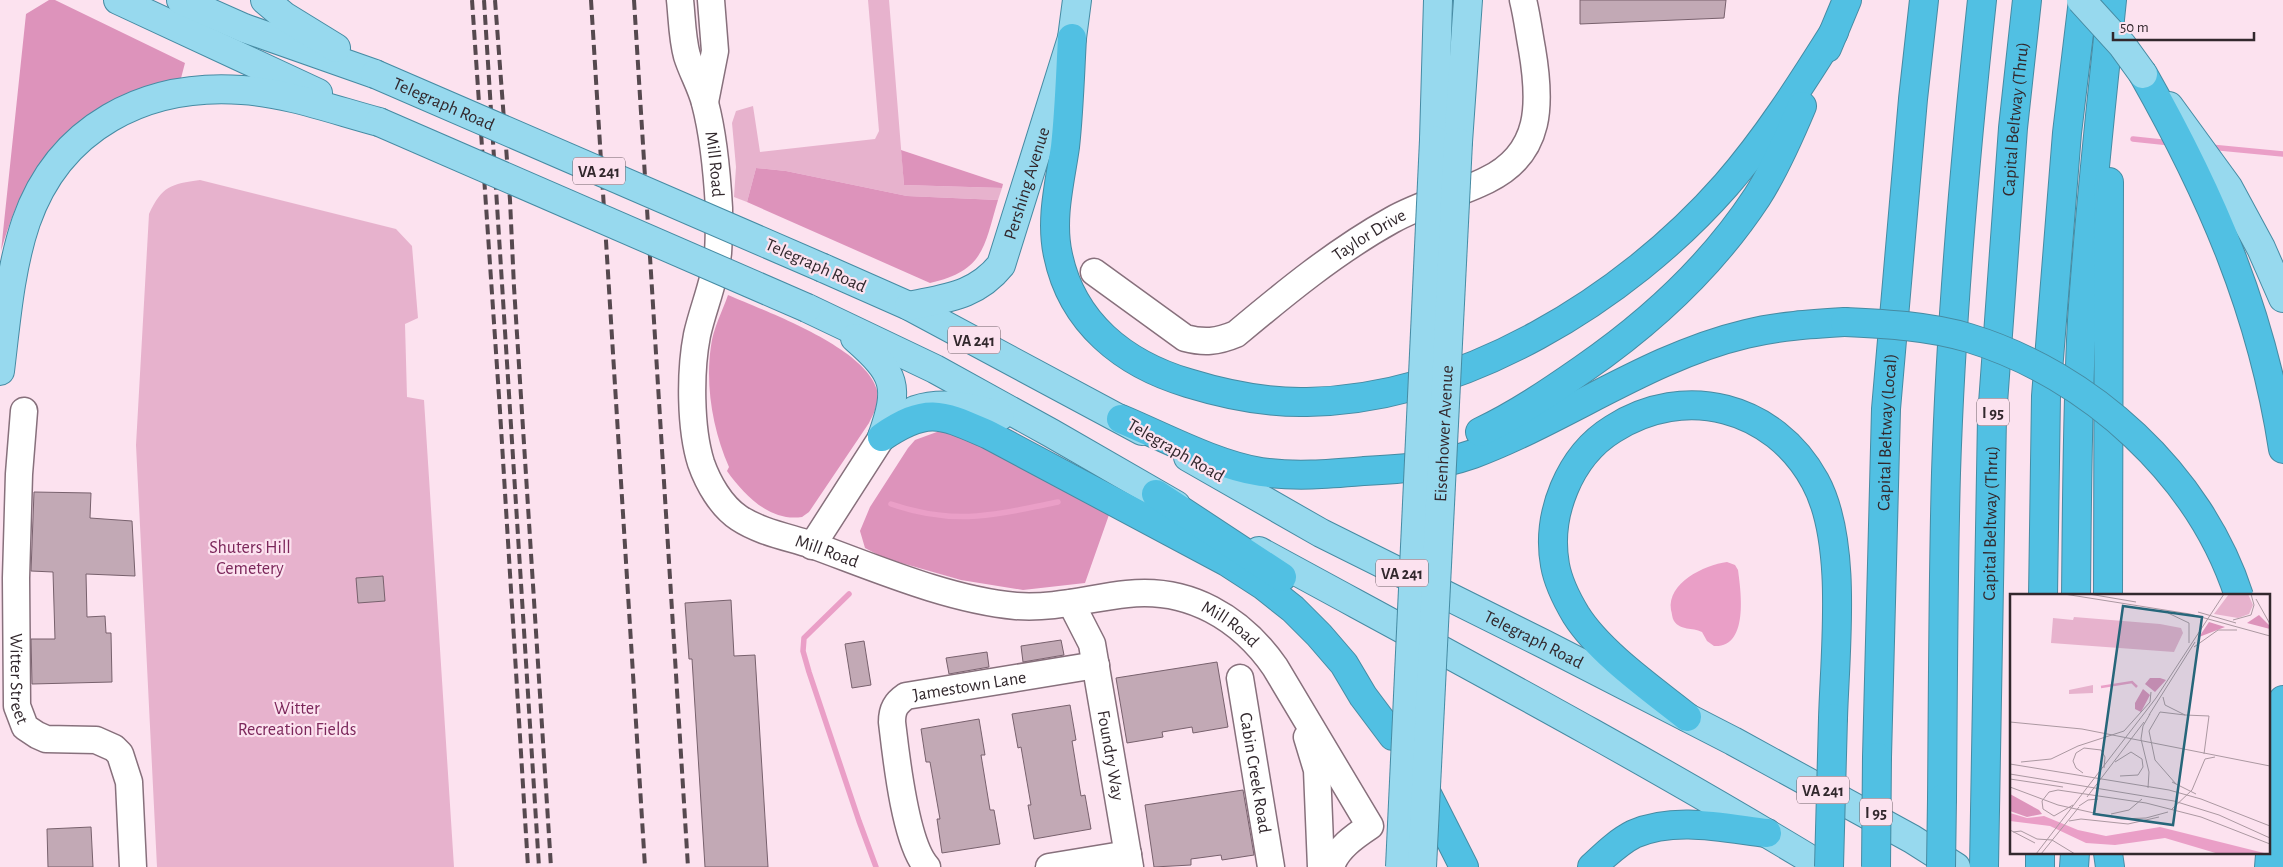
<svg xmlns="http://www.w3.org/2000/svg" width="2283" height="867" viewBox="0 0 2283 867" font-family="'Alegreya Sans',sans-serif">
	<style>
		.green { fill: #e7b2cd }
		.forest { fill: #dd93bb }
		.water { fill: #ea9fc7 }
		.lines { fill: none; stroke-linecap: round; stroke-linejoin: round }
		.stream { stroke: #ea9fc7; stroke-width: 5.5 }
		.building { fill: #c2a9b5; stroke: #78616d }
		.minor-casing { stroke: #87707c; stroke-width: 29 }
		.major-casing { stroke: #468ba3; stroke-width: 30 }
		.highway-casing { stroke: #468ba3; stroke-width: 30 }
		.minor { stroke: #fff; stroke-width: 26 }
		.major { stroke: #97d9ee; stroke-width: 28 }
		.highway { stroke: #51c0e3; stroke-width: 28 }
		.rail { stroke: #56494f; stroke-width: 4; stroke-dasharray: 10 5; stroke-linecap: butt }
		.major-bridge-casing { stroke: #468ba3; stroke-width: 30; stroke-linecap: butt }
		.highway-bridge-casing { stroke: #468ba3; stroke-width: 30; stroke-linecap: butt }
		.major-bridge { stroke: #97d9ee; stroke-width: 28 }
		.highway-bridge { stroke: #51c0e3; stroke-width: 28 }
		.labels { text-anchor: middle; stroke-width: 4.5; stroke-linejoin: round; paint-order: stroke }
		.shield { fill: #fce2ef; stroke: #6f6067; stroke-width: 1 }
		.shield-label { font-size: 16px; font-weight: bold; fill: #32282d }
		.street-label { font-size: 18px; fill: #32282d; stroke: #fce2ef }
		.park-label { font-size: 18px; fill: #7b265a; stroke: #fce2ef }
		.inset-river { fill: none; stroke: #ea9fc7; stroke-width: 2.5 }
		.inset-road { fill: none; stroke: #ab98a1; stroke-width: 1 }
		.view { fill: #26667a; fill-opacity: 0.15; stroke: #26667a; stroke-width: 2.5 }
		.inset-edge { fill: none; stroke: #32282d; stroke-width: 2.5 }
	</style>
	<rect width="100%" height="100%" fill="#fce2ef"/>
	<!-- green -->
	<path class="green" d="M868,0H889L904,185L1002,188L998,200L907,196L786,171L756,168L747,202L734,197L736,167L732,123L736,111L753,106L760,152L875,139L879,131Z
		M200,180L396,229L412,246L418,318L405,324L407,397L424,400L454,867H157L136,445L149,214C162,186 171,184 200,180Z"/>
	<!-- forest -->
	<path class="forest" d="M49,0H55L185,63L180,82C156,87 133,93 111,102C103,106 96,112 89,117C38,153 18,193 1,251L26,14Z
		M901,150L1003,184L1002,188L904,185Z
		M756,168L786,171L907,196L998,200C984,247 984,271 930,283L747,202Z
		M728,295C767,312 865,347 877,390C880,402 874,413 869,423L809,512L802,517C770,522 744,495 727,471L729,467C713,431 705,386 711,346C713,329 722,312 728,295Z
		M945,429L963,435L1110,512L1085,583L1023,590L961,580L884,558L865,548L860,531L870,507L908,448L915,440Z"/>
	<!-- water -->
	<path class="water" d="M1727,562L1735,565L1738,570C1741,592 1749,648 1714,646L1707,641L1702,632C1692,627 1681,631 1674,621C1672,618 1672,613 1671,610C1667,583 1704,565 1727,562Z"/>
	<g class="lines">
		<!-- stream -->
		<path class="stream" d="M2133,139L2171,143
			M2210,147L2283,154
			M891,504C955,526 994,515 1058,502
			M849,594L804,638L803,651L809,672L859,821L876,867"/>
	</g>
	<!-- building -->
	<path class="building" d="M1580,0H1726L1724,18L1580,24Z
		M34,492L91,493L90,518L132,521L135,576L86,574L87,617L105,616L106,633H111L112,682L32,684L31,639H55L53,572L31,571Z
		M383,576L385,601L358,603L356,578Z
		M731,600L734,656L755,655L768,867H705L692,659H689L685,603Z
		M1061,640L1064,655L1023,662L1021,646Z
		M864,641L871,685L852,688L845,644Z
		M987,652L989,667L949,674L946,658Z
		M1217,662L1228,727L1193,733L1192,727L1162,732L1163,737L1127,743L1116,678Z
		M1070,705L1076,740L1072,741L1081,796L1085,795L1091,829L1034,839L1028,805H1031L1021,747L1018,748L1012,714Z
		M979,719L985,755H981L990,810H994L1000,844L942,853L937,819H940L930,762H926L921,729Z
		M1243,790L1254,855L1222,860L1221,855L1191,859V865L1154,867L1145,805Z
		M91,827L93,867H48L47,829Z"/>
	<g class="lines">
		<defs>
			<g id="minor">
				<path id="s1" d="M680,0C682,18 682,38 687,56C692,72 701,87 705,103C714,137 717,173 719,208C719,223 719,239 718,253C715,281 703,308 697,335C690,371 690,428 701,463C708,483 721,506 739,518C760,532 788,537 812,545C875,568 949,600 1016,606C1054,609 1090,598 1127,594C1189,587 1241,618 1275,667L1370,826C1355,836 1336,849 1331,867"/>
				<path d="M705,102L715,51L711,0"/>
				<path id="s2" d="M1094,272L1185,338C1204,343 1217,342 1236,334C1285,293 1336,251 1392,220C1422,203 1457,195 1487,180C1543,153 1541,102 1532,49C1529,33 1527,16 1523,0"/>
				<path id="s3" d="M24,411L19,474L16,578L17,706L25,727L37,735L46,739L96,740L114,748L120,754L129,782L133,867"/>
				<path d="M812,546L882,437"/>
				<path id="s4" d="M1071,603L1092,644L1130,867"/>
				<path id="s5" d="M1240,678L1271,867"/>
				<path d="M1307,737L1317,770L1321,867"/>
				<path id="s6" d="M927,867C905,843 896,756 892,722C892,709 896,703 906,696L1096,665"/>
				<path d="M1049,867L1128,854"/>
			</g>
			<g id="major">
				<path d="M118,0L318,93"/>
				<path d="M181,0L244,28L375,74"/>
				<path d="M265,0L284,16L336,48"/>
				<path d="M2169,106L2228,187L2261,248L2283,298"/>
				<path d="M1434,140L1438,0"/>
				<path d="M1458,142L1468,0"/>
				<path d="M823,268L909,306L1142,431"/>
				<path id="s7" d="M909,306C946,298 976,296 1001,265L1072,38L1077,0"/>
				<path d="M807,308L935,369L1051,433L1176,505"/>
				<path d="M855,338C896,374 900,386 882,437"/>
				<path d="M0,371C6,322 10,269 26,222C59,127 145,83 242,90C288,93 334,110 379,122"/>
				<path d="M915,410C943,401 971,407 1000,416"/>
				<path id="s8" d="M1188,457L1321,533L1544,644L1733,741L1912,839L1956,867"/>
				<path d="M1259,551C1448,654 1639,755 1823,867"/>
			</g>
			<g id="highway">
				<path d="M1072,38C1070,74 1069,111 1065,147C1060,182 1050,219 1058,255C1072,323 1124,364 1188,383C1227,395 1266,403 1307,402C1463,399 1625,300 1726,185C1767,138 1800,86 1834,32"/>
				<path d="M1827,48L1847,0"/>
				<path d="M2143,74C2211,194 2262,311 2283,449"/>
				<path d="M1121,419C1164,437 1216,465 1261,472C1295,477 1329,474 1364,471C1402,469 1436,467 1473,454C1566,419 1649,357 1746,334C1778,326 1812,324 1845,322"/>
				<path d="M1480,432C1516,415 1550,392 1583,369C1651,322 1711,267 1757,197C1775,169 1789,137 1802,106"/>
				<path d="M882,437C928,406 941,414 989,435L1227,562L1264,586L1293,609L1319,635L1344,664L1363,696L1393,736"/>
				<path d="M1156,494L1282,577"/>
				<path d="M2043,596L2046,396L2067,133L2083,0"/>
				<path d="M2076,596C2077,504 2077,412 2082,320C2089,213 2101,107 2112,0"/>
				<path d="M2108,596L2109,182"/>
				<path d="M1687,717C1652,689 1600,653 1576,615C1567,600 1558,582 1555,565C1546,515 1569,456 1613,429C1685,383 1774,406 1815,481C1848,541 1835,650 1833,718"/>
				<path id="s9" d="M1877,757L1886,409L1913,99L1924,0"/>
				<path d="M1421,782L1464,867"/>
				<path d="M1942,799C1943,690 1943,582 1946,473C1951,315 1965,157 1982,0"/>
				<path d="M2108,853L2110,867"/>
				<path d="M1592,867C1605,855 1618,842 1634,834C1675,816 1725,828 1767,833"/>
				<path id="s10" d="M1984,867L1992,417L2013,128L2027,0"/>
				<path d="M2040,867V853"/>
				<path d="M2074,867L2075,853"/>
				<path d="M2269,867L2283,700"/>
			</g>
		</defs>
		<!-- minor casing -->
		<use href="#minor" class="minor-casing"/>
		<!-- major casing -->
		<use href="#major" class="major-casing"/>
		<!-- highway casing -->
		<use href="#highway" class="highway-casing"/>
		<!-- minor -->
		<use href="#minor" class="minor"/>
		<!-- major -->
		<use href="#major" class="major"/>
		<!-- highway -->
		<use href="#highway" class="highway"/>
		<!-- rail -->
		<path class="rail" d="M472,0L500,411L528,867
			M484,0L539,867
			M495,0L510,200L514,287L551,867
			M591,0L645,867
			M634,0L688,867"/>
		<defs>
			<g id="major-bridge">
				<path d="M2081,0L2122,45L2143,74"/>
				<path id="s11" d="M375,74L823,268"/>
				<path d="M379,122L807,308"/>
				<path d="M1400,867L1434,140"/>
				<path id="s12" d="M1422,867L1458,142"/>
			</g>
			<path id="highway-bridge" d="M1845,322C1887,324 1929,326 1969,338C2090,375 2200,475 2239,596
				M1829,867L1833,718
				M1876,867L1877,757
				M1941,867L1942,799"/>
		</defs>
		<!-- major-bridge casing -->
		<use href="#major-bridge" class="major-bridge-casing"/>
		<!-- highway-bridge casing -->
		<use href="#highway-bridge" class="highway-bridge-casing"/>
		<!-- major-bridge -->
		<use href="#major-bridge" class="major-bridge"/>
		<!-- highway-bridge -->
		<use href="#highway-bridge" class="highway-bridge"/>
	</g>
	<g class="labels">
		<!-- shield labels -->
		<g class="shield">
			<rect x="573" y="157.5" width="52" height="27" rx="4"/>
			<rect x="948" y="326.5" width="52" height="27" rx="4"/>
			<rect x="1977" y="398.5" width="32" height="27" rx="4"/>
			<rect x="1376" y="559.5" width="52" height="27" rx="4"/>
			<rect x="1797" y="776.5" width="52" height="27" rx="4"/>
			<rect x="1860" y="798.5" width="32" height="27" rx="4"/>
		</g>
		<g class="shield-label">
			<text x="599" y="177">VA 241</text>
			<text x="974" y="346">VA 241</text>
			<text x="1993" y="418">I 95</text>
			<text x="1402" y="579">VA 241</text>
			<text x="1823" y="796">VA 241</text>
			<text x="1876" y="818">I 95</text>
		</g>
		<!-- street labels -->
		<g class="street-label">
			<text dy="6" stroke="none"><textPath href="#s11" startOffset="75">Telegraph Road</textPath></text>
			<text dy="6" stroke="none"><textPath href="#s10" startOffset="749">Capital Beltway (Thru)</textPath></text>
			<text dy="6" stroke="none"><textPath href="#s1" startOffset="169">Mill Road</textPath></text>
			<text dy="6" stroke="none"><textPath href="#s7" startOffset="189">Pershing Avenue</textPath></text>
			<text dy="6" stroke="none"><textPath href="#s2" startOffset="331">Taylor Drive</textPath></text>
			<text transform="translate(816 265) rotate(24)" y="6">Telegraph Road</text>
			<text dy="6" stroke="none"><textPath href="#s12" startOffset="434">Eisenhower Avenue</textPath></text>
			<text dy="6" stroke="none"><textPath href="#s9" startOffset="325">Capital Beltway (Local)</textPath></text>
			<text transform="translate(1176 450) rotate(30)" y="6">Telegraph Road</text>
			<text dy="6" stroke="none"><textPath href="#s10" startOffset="344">Capital Beltway (Thru)</textPath></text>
			<text dy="6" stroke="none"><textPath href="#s1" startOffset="634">Mill Road</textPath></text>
			<text dy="6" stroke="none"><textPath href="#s1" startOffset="1054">Mill Road</textPath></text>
			<text dy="6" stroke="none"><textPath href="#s8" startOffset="391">Telegraph Road</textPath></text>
			<text dy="6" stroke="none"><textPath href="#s3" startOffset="268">Witter Street</textPath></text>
			<text dy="6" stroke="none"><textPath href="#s6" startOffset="246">Jamestown Lane</textPath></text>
			<text dy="6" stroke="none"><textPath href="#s4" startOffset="159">Foundry Way</textPath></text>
			<text dy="6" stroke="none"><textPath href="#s5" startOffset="96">Cabin Creek Road</textPath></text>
		</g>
		<!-- park labels -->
		<g class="park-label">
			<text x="250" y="553">Shuters Hill<tspan x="250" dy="21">Cemetery</tspan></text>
			<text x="297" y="714">Witter<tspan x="297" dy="21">Recreation Fields</tspan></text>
		</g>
	</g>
	<!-- overview -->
	<g transform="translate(2010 594)">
		<rect width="260" height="260" fill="#fce2ef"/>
		<path d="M219,0H238L243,11L239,20L228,24L204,20ZM64,23L150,30L171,34L173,39L164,58L41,49L43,24L63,26ZM83,91V99L59,100V96Z" fill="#e7b2cd"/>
		<path d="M249,21L260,32V35L237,29ZM199,28L215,33L189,43ZM140,84H150L156,86L145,98L135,90ZM133,95L140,101L131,118L125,115V109ZM0,200L29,216L32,220L17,223L0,217Z" fill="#dd93bb"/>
		<path d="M0,219L17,224L34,222L68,236L96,242L150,233L258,260H209L155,244L105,251L76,249L40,232L0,227Z" fill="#ea9fc7"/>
		<path class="inset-river" d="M91,93L122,88L127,93"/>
		<path class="inset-road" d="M54,0L180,20L260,42M79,0L126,8M246,5L260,30M188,18L226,29M158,19L179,29V49M223,26L241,21L244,11L241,0M184,53L208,36H227M153,103L155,111L175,121L199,122L194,160M139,121L185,48M0,128L72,135L260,172M11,168L41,165L68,152L114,137L140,108L141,98M105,168L121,158L132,165L133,173L128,181L110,182M0,170L159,196L191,205L260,232M73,179L66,174L63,167L66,159L74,154L91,156L95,163L94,174M0,180L164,207L209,221L260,244M0,185L53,193M162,188L186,200M166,190L145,166L139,137L150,118L175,121M0,193L48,211L111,225L136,224L158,218M138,194L139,178L131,145L133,132L140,120M77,203L134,128M63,211L44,222L33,215L32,207L39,198L48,196L136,209L191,223L260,250M69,212L78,206L88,205M161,216L182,196L195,165L205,163M101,220L119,216L132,205M59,227L71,225L118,230L149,223M0,236L25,249M3,238L11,237L27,245L42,246L65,260M26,260L146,104L214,0M31,260L69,213"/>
		<path class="view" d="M113,12L192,23L163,231L84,220Z"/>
		<rect width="260" height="260" class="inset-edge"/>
	</g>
	<!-- scale -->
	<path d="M2113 32v8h141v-8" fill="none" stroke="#32282d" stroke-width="2.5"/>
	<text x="2120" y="32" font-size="15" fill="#32282d" stroke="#fce2ef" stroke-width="4" paint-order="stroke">50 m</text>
</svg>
